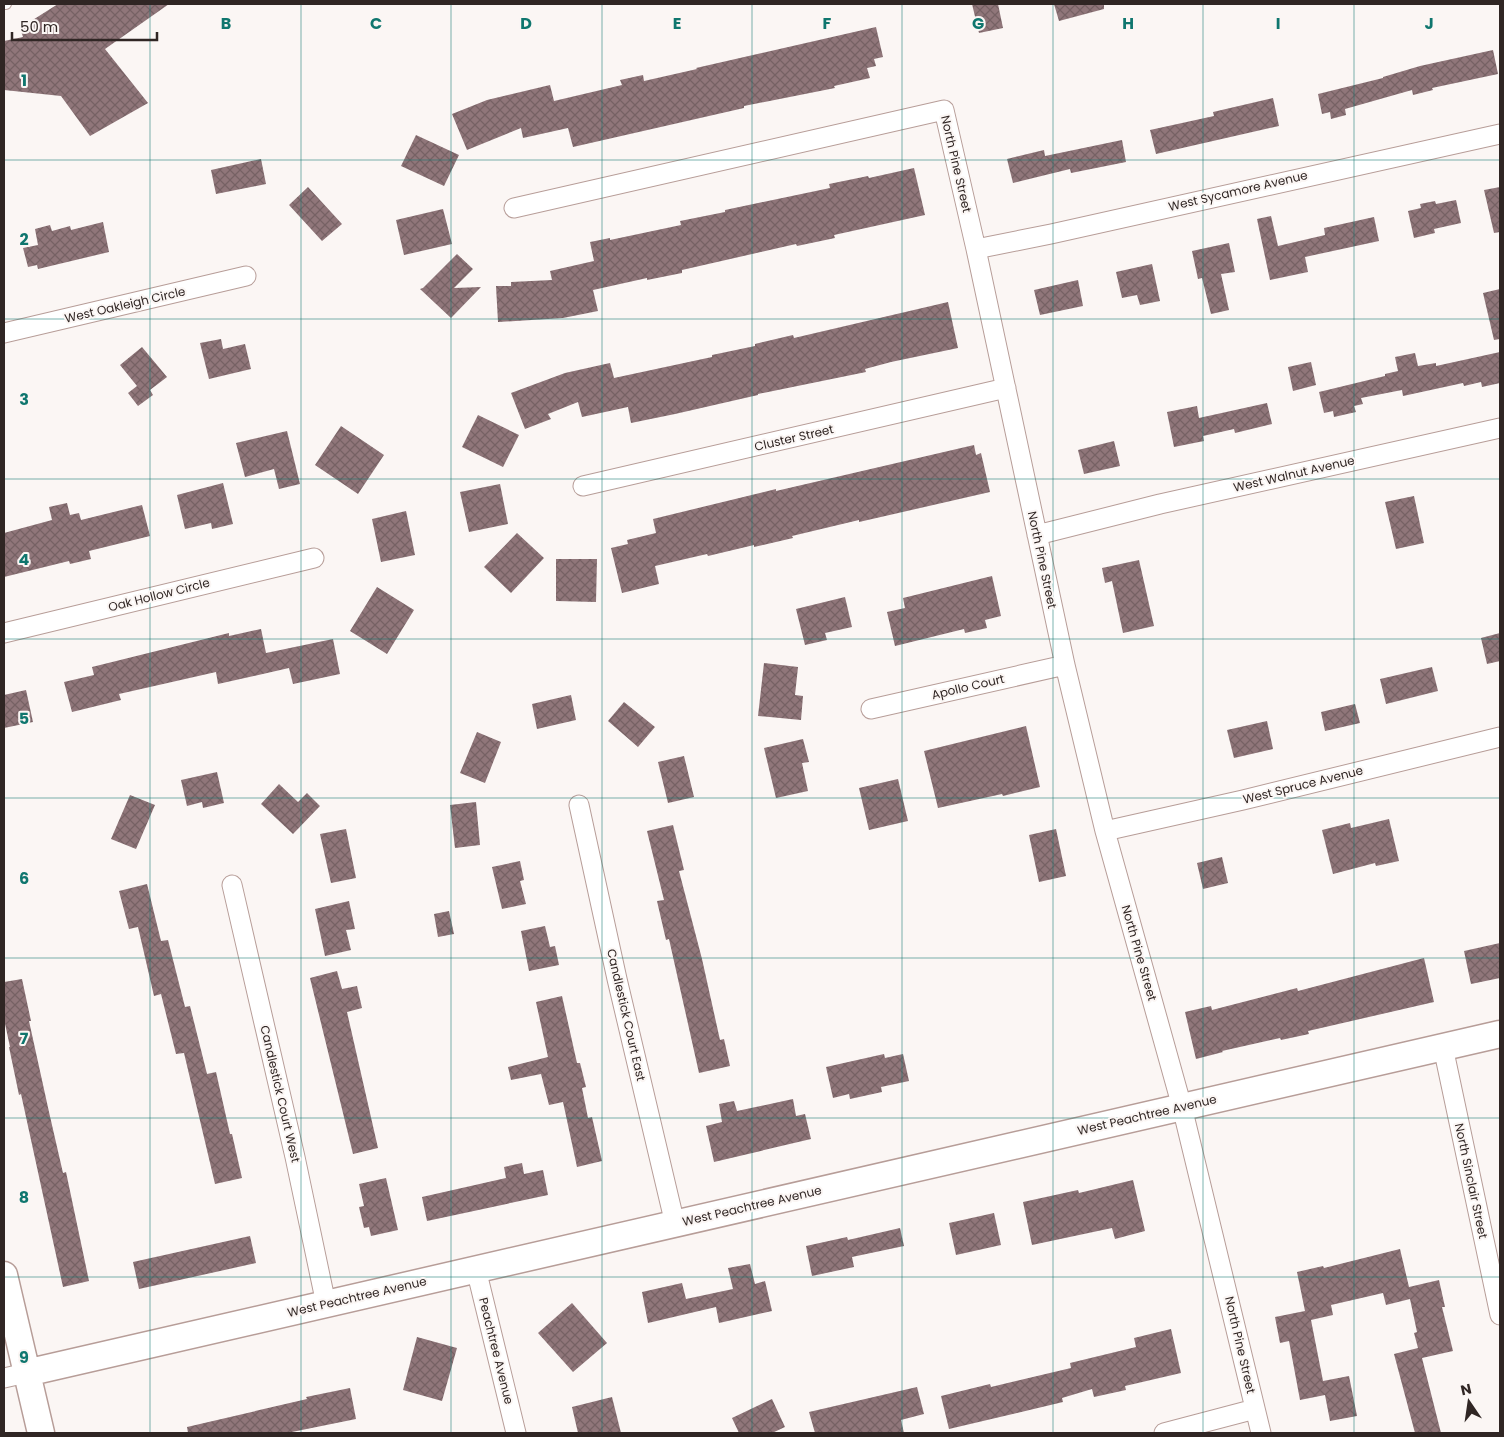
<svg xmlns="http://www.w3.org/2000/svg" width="1504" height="1437" viewBox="0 0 1504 1437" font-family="Poppins,sans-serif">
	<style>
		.building { fill: url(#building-cross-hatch) }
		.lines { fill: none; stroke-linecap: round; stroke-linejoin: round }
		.lane-casing { stroke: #b79d98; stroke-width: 12 }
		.street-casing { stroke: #b79d98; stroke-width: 21 }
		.secondary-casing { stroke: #b79d98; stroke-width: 29 }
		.lane { stroke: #fff; stroke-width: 10 }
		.street { stroke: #fff; stroke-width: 19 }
		.secondary { stroke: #fff; stroke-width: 26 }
		.grid { fill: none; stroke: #0f766e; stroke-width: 1; stroke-opacity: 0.55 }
		.labels { text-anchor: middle; stroke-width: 4; stroke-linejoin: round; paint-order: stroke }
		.street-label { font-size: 12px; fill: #302624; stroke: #fbf6f4 }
		.grid-label { font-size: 16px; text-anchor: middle; font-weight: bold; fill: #0f766e; stroke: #fbf6f4; stroke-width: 4; stroke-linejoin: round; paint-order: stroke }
	</style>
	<defs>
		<pattern id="building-cross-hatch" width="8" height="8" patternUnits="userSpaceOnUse" patternTransform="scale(1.25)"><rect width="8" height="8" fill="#90767a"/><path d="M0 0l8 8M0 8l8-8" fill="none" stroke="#766164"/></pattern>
	</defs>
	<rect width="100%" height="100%" fill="#fbf6f4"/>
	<!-- building -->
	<path class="building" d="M58,4H169L105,49L148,103L90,136L61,96L4,90V41L23,37L20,28Z
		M972,4H998L1003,28L979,33Z
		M1054,4H1104V9L1059,21Z
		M876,27L883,57L874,59L876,66L867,68L870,78L834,86L835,88L744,106V108L573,147L568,128L523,138L521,128L467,150L452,114L487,100L550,85L554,101L622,85L620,80L643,75L644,81L697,69L696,68Z
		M1493,50L1498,74L1432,88L1433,90L1413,95L1412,90L1345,109L1346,115L1331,119L1330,112L1322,114L1318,94L1383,78V77L1420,66Z
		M1273,98L1279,126L1156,154L1150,130L1214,116L1213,112Z
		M416,135L459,155L444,186L401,166Z
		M1122,140L1126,162L1071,173L1070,169L1013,183L1007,159L1044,150L1045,156Z
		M261,159L266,184L216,194L211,170Z
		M914,168L925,215L834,235L835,238L797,246L796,244L682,270V273L647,280V278L593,290L598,311L563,318L498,322L496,286H511V282L552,280L550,271L594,261L590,242L610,238V240L681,225L680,221L725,212V210L830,188L829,184L868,176L869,178Z
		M308,187L342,224L322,241L289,205Z
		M1500,187V232L1494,233L1484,190Z
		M1456,200L1461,223L1434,229L1435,233L1414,238L1408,211L1421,208L1420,204L1435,201L1436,204Z
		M443,209L452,244L404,255L396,220Z
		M1271,216L1278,246L1325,235L1324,228L1374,217L1379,241L1305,257L1308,272L1270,280L1257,219Z
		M103,222L109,252L38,269L37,265L28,267L23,248L38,245L35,229L50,225L52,231L70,226L71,230Z
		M1229,243L1235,272L1221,274L1229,310L1211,314L1202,278L1198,279L1192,251Z
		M457,254L473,269L454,288L481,287L451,318L420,289L423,288Z
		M1152,264L1160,301L1140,305L1137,295L1122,298L1116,272Z
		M1078,280L1083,306L1040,315L1034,290Z
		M1500,289V339L1494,340L1483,293Z
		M948,302L958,348L891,362L865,369L866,372L758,394V395L675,414L631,423L628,407L582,417L578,402L548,414L551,419L525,429L511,393L565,373L610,363L614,378L712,357V355L755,346V344L793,335L794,338Z
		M221,339L223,349L245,344L251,369L209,379L200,343Z
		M142,347L167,377L150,390L153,395L138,406L128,393L137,386L120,365Z
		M1500,352V383L1482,387L1481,382L1464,386L1463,383L1403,396L1402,390L1361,398L1363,404L1354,406L1356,412L1334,417L1333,411L1324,413L1319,392L1385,376V374L1398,371L1395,357L1415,353L1418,366L1436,363V366Z
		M1311,362L1316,385L1293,391L1288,367Z
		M1267,403L1272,424L1235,433L1234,429L1203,436L1204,441L1174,447L1167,412L1197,406L1199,418Z
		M478,415L519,435L503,467L462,447Z
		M341,426L384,455L358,494L315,465Z
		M287,431L300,484L279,489L274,469L245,477L236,443Z
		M1114,441L1120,466L1084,474L1078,450Z
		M974,445L976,455L981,453L990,492L859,522V520L792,536L793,538L754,547V545L708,556L707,554L655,566L659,584L622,593L611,548L628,544L627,540L656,533L653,519L776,489V491Z
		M223,483L233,524L212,529L211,523L185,529L177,495Z
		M500,484L508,524L469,532L460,492Z
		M1414,496L1424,543L1396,549L1385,502Z
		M67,503L70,515L79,513L81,520L142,505L150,536L89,551L91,559L70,564L69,561L4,577V533L52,520L49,507Z
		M406,511L415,555L381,562L372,519Z
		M517,533L544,558L511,593L484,567Z
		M556,559H597L596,602L556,601Z
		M1139,560L1154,626L1123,633L1112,581L1105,583L1102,568Z
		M992,576L1001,616L985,620L987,628L965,633L964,629L895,646L887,612L905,608L903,598Z
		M377,587L414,610L387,654L350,631Z
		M845,597L852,627L825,633L827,640L805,645L796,609Z
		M261,629L266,653L333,639L340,674L293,684L289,668L218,684L216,672L119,694L121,700L72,712L64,682L94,675L92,667L229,633V636Z
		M1500,633V661L1487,664L1481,638Z
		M764,663L798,667L795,695L803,696L801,720L758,716Z
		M1432,667L1438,691L1386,704L1380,679Z
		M26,690L33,722L4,728V695Z
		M571,695L576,720L537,729L532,704Z
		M624,702L655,727L638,747L608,721Z
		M1355,704L1360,723L1325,731L1321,712Z
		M1267,721L1273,749L1234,758L1227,730Z
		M1026,726L1040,787L1003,796L1002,794L938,808L924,751Z
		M477,732L501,742L485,783L460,773Z
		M803,739L809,762L802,763L808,791L776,798L764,748Z
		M684,756L694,797L668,803L658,762Z
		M217,772L224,803L203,808L202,802L187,806L181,780Z
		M898,779L908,821L869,830L859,788Z
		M279,784L298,802L307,793L320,806L293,834L261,804Z
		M130,795L155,805L136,849L111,839Z
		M476,802L480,845L455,848L450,805Z
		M1389,819L1399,861L1376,866L1375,863L1333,874L1322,830L1350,823L1351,828Z
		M673,825L684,870L679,871L702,959L720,1040L724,1039L730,1066L699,1073L669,939L666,940L657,901L664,900L647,831Z
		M346,829L356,878L331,883L320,834Z
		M1056,829L1066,876L1039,882L1029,835Z
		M1222,857L1228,883L1203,889L1197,863Z
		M520,861L524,880L520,881L526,904L502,909L492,867Z
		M147,884L161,941L168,940L185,1007L190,1006L207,1074L216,1072L230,1134H232L242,1178L215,1184L184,1053L176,1054L161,994L154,996L138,927L129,929L119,891Z
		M349,901L355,929L346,930L351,950L325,956L315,909Z
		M449,911L454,934L438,937L434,914Z
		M545,926L550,947L555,946L559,965L529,971L521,931Z
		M1500,943V978L1471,984L1464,951Z
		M1424,958L1434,1002L1308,1031L1309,1034L1281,1040L1280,1038L1222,1051L1223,1052L1196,1059L1185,1012L1211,1006L1212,1010L1297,988L1298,991Z
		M337,971L342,989L357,986L362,1008L347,1012L378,1148L353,1154L310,978Z
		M22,979L31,1021H29L49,1112L63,1173L66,1172L89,1281L63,1287L21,1094L19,1095L9,1047H10L4,1019V982Z
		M562,996L577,1063H580L586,1087L582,1088L588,1118L592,1117L602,1161L577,1167L563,1102L549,1105L541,1074L511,1080L508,1067L548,1057L536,1002Z
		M884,1054L885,1058L903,1054L909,1081L881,1087L882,1092L850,1099L849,1094L833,1098L826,1067Z
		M793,1099L796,1116L805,1114L811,1139L714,1162L706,1126L722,1122L719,1104L734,1101L737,1111Z
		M522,1163L524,1174L543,1170L548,1195L427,1221L422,1197L506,1178L504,1167Z
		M386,1178L398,1230L371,1236L369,1227L364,1228L359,1207L364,1206L359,1184Z
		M1133,1180L1145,1231L1115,1239L1112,1228L1032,1245L1023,1202L1078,1190L1079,1193Z
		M994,1213L1001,1245L956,1255L949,1223Z
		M900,1228L904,1246L852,1257L854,1267L812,1276L806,1246L847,1237L848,1240Z
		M250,1236L256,1263L139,1289L133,1262Z
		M1400,1249L1409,1287L1439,1280L1445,1307H1442L1453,1351L1422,1358L1441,1433H1415L1394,1354L1418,1348L1414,1333L1417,1332L1410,1299L1386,1305L1383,1293L1331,1305L1333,1315L1311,1320L1323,1381L1349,1376L1357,1416L1330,1421L1325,1395L1300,1400L1289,1341L1280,1343L1275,1317L1305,1311L1297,1272L1323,1266L1324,1268Z
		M750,1264L755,1284L765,1281L772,1311L719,1323L716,1307L648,1323L642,1292L682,1283L686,1299L733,1289L728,1268Z
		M572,1303L607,1343L573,1372L538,1333Z
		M1171,1329L1181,1373L1125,1386L1126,1390L1094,1397L1092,1389L1062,1398L1063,1402L949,1429L941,1396L990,1384L991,1387L1071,1368L1070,1363L1136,1347L1134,1338Z
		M417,1337L457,1348L442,1401L403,1390Z
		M917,1387L924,1414L901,1420L904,1433H815L809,1412Z
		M350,1388L356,1419L287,1433H188L187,1427L307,1399L306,1397Z
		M612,1397L621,1433H578L572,1407Z
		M772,1399L785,1427L772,1433H739L732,1418Z"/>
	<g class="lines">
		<defs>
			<path id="lane" d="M4,4H6"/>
			<path id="street" d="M514,208L944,110L976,249L1065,665L1105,831L1182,1107L1261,1433
				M976,249L1051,234L1500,134
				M4,333L246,276
				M583,486L1006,388
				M1037,535L1160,504L1500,428
				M4,633L314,558
				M871,709L1065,665
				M579,805L617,979L675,1224
				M1105,831L1243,800L1500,737
				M232,885L295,1157L326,1304
				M1443,1047L1500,1315
				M476,1269L516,1433
				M4,1378L26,1373
				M1164,1433L1255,1409"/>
			<path id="secondary" d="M4,1275L41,1433
				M26,1373L1500,1034"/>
		</defs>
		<!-- lane casing -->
		<use href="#lane" class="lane-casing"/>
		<!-- street casing -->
		<use href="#street" class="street-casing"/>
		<!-- secondary casing -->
		<use href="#secondary" class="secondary-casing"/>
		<!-- lane -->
		<use href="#lane" class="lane"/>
		<!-- street -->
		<use href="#street" class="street"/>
		<!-- secondary -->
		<use href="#secondary" class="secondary"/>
	</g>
	<!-- grid -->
	<path class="grid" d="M150,4V1433M301,4V1433M451,4V1433M602,4V1433M752,4V1433M902,4V1433M1053,4V1433M1203,4V1433M1354,4V1433M4,160H1500M4,319H1500M4,479H1500M4,639H1500M4,798H1500M4,958H1500M4,1118H1500M4,1277H1500"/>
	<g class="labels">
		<!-- street labels -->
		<g class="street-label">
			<text transform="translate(956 164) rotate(77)" y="4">North Pine Street</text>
			<text transform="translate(1238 191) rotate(-13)" y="4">West Sycamore Avenue</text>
			<text transform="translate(125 305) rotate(-13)" y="4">West Oakleigh Circle</text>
			<text transform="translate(794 438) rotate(-13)" y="4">Cluster Street</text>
			<text transform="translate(1294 474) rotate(-13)" y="4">West Walnut Avenue</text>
			<text transform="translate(1042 560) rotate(78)" y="4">North Pine Street</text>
			<text transform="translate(159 595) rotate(-14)" y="4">Oak Hollow Circle</text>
			<text transform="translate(968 687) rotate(-13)" y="4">Apollo Court</text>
			<text transform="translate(1303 785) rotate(-14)" y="4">West Spruce Avenue</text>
			<text transform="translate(1139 953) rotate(74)" y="4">North Pine Street</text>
			<text transform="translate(626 1015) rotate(77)" y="4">Candlestick Court East</text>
			<text transform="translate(280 1094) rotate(77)" y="4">Candlestick Court West</text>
			<text transform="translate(1147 1115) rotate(-13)" y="4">West Peachtree Avenue</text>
			<text transform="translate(1471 1181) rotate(78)" y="4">North Sinclair Street</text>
			<text transform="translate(752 1206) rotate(-13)" y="4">West Peachtree Avenue</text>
			<text transform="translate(357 1297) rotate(-13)" y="4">West Peachtree Avenue</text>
			<text transform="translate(1240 1345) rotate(77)" y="4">North Pine Street</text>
			<text transform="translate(496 1351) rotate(76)" y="4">Peachtree Avenue</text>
		</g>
	</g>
	<g class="grid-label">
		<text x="226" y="29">B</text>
		<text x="376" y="29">C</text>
		<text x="526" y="29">D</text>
		<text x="677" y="29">E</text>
		<text x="827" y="29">F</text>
		<text x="978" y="29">G</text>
		<text x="1128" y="29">H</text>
		<text x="1278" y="29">I</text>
		<text x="1429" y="29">J</text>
		<text x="24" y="86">1</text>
		<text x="24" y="245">2</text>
		<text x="24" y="405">3</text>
		<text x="24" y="565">4</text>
		<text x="24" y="724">5</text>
		<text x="24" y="884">6</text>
		<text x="24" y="1044">7</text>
		<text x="24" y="1203">8</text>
		<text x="24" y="1363">9</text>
	</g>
	<!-- border -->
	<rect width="1504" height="1437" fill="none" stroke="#302624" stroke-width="10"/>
	<!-- north arrow -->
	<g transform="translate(1469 1402) rotate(347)" stroke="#fbf6f4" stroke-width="4" paint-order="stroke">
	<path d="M0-4L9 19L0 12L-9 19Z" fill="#302624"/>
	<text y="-8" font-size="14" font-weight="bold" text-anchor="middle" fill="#302624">N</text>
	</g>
	<!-- scale -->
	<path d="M12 32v8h145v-8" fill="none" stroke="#302624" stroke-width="2.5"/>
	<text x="20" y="32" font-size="15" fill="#302624" stroke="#fbf6f4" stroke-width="4" paint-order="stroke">50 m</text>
</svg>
